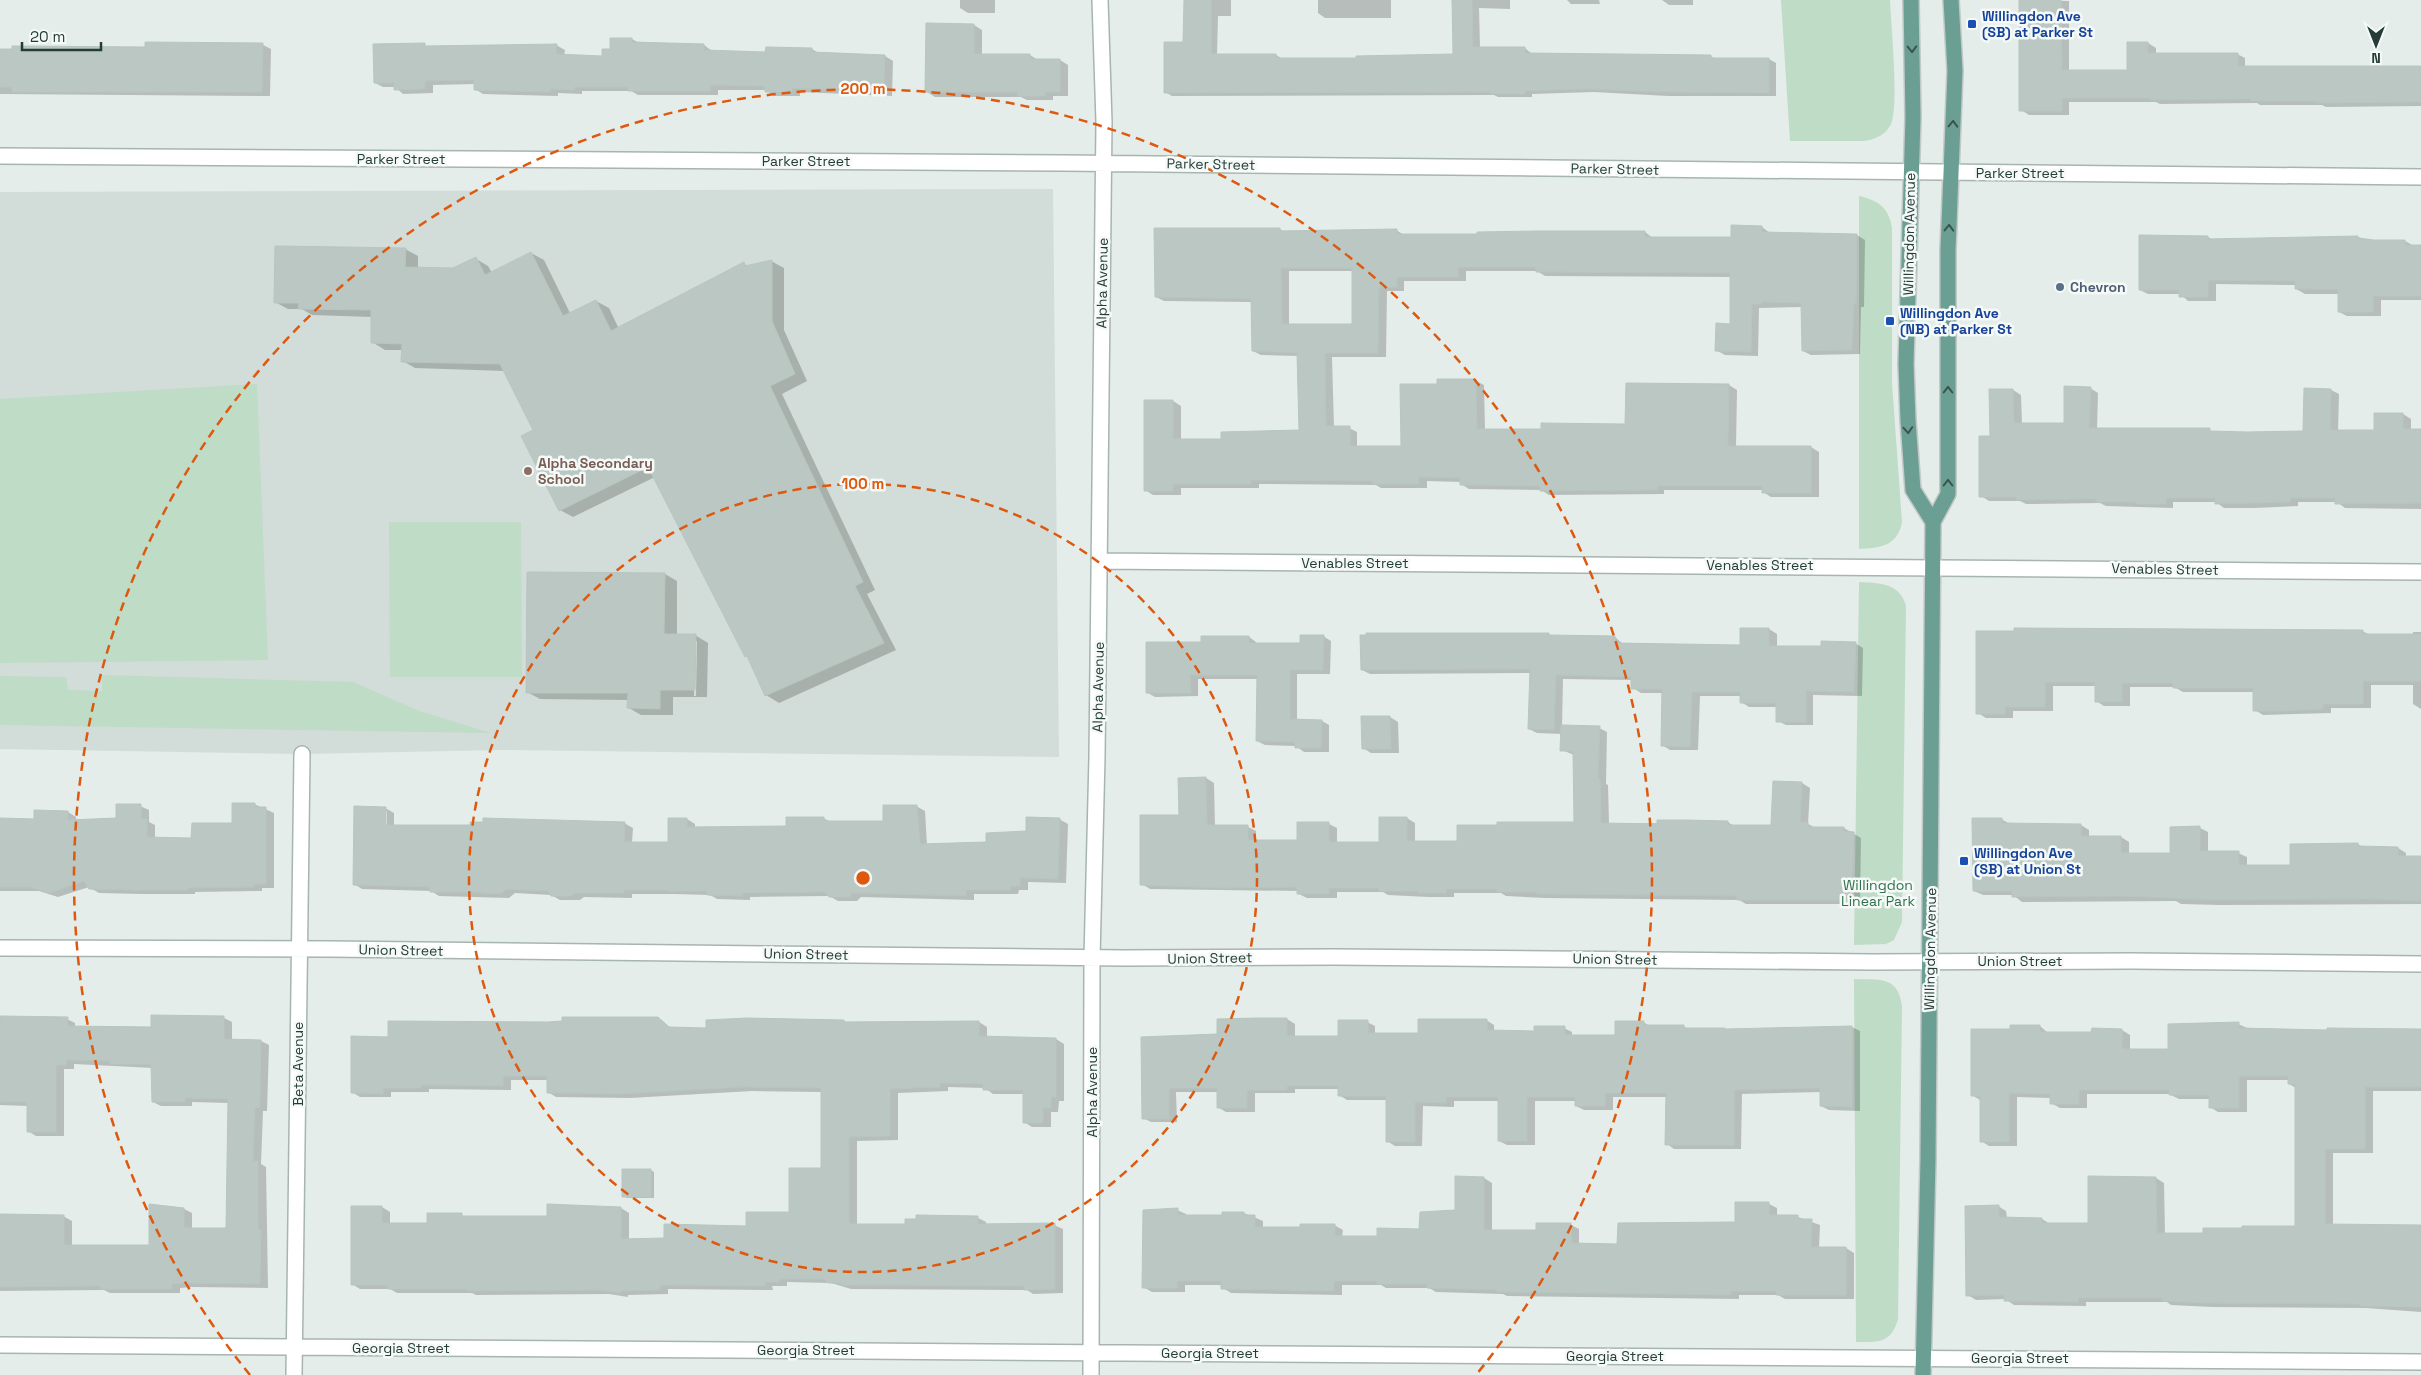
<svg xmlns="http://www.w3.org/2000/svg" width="2421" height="1375" viewBox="0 0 2421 1375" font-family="'Space Grotesk',sans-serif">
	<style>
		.built { fill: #d2dcd8 }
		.green { fill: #bfdcc7 }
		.shadow { fill: #0003; fill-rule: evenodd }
		.building { fill: #bac7c2; stroke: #b7c6c0; fill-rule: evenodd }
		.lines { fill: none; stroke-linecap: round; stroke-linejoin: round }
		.minor-casing { stroke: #a7b5b0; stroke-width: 18 }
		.major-casing { stroke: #c2c9c7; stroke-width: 18 }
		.minor { stroke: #fff; stroke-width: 15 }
		.major { stroke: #6c9f93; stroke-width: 15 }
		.oneway { stroke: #37564e }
		.ring { fill: none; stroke: #de580e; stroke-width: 2.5; stroke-dasharray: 9 6 }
		.transit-dot { fill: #1a4fb4; stroke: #f5f9f7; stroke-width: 2 }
		.service-dot { fill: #5c6f8a; stroke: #f5f9f7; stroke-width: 2 }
		.education-dot { fill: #8d6e63; stroke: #f5f9f7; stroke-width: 2 }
		.labels { text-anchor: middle; stroke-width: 5; stroke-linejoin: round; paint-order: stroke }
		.transit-label { font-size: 14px; font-weight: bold; fill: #164399; stroke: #f5f9f7; text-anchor: start }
		.street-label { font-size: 14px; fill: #253d37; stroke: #f5f9f7 }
		.service-label { font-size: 14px; font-weight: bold; fill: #4e5e75; stroke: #f5f9f7; text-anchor: start }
		.education-label { font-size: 14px; font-weight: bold; fill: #785e54; stroke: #f5f9f7; text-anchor: start }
		.park-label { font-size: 14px; fill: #31714c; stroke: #f5f9f7 }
		.centre { fill: #de580e; stroke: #f5f9f7; stroke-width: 2.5 }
		.ring-label { font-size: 15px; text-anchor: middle; font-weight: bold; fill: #de580e; stroke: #f5f9f7; stroke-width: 5; stroke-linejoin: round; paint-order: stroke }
	</style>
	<rect width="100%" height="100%" fill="#e4ede9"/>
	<!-- built -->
	<path class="built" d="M1053,189L1059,757L501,750L302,754L0,749V192Z"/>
	<!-- green -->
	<path class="green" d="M1781,0H1890C1891,25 1899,104 1891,124C1886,135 1874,140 1863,141H1790Z
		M1859,196C1878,200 1889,208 1892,228V383L1902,522C1898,546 1880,548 1859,549Z
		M257,384L268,660L0,663V399Z
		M389,522H521L522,677H390Z
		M1859,582C1880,583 1900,583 1906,606L1902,922L1894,940L1886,944L1854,945Z
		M102,675L353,682L419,711L491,733L0,725V676L66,677L68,690L102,691Z
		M1854,979C1878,980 1898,975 1902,1006L1898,1319C1891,1344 1878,1342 1856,1342Z"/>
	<!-- shadow -->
	<path class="shadow" d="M960,0H995V13H968L960,8Z
		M1186,0H1231V16H1218L1217,55H1276L1283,59H1358L1455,55L1454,0H1510V9L1479,8L1480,48H1525L1532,54L1710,56L1716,59H1769L1776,63V96H1668L1594,92L1532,94V97H1498L1494,95L1172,96L1165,92L1184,43Z
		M1318,0H1391V18H1325L1318,13Z
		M1567,0H1599L1600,4H1571Z
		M1662,0H1693V5H1669Z
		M2020,0L2069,1V71H2128L2148,43L2156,48V54H2237L2245,58V67H2421V106L2326,107L2322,105H2260L2257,103L2160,104L2156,102H2069V115H2029L2021,110Z
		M974,25L982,30V55H1030L1038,60H1060L1068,65V96H1053V100H1027L1021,97H935L927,92Z
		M612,39H632L639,43L704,45L712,51L767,53L812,49L820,54L885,56L893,61L892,96L800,92V96H774L766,90H718V95H638L631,91H582V94L558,93V96L483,94L475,89V84L433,85V93L403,94L395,87H383L375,83L424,45L429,47L556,45L565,50L564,56L604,58L612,51Z
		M263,45L271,49L270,96L0,94V50Z
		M1762,227L1770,233L1857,235L1865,240L1864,307H1861L1860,354L1811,355L1803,351L1802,307L1759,308L1758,356L1725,355L1716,350L1731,325L1732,277L1545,276L1537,271H1466V281H1404V291H1387L1386,357H1332L1334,428H1349L1357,432V447H1402L1438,385V380L1476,381L1484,385L1485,431H1542L1627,425L1729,385L1737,390L1736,447H1811L1819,452V497H1771L1763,492V490H1664V494L1549,495L1541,490L1469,489L1461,484V482L1427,481V488H1381L1376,485L1259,484V488H1181V495H1153L1145,490V401H1173L1181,406V441H1222L1300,431L1299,356L1261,355L1253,351L1252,302L1164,301L1156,297L1155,229H1280L1284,232L1396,230L1404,235L1645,232L1653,238H1732ZM1289,271H1353V325L1289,326Z
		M2208,237L2213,240L2357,237L2374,241H2405L2414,246H2421V300H2381V316H2347L2339,312V294H2305L2296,289V285L2216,284V301H2188L2180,294H2148L2140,290Z
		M405,249L418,256V268L453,270L476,259L488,266L492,273L531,253L544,260L570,313L596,301L609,308L619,329L744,264L749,267L771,261L784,268V330L807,381L782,394L875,590L867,594L896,650L779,703L766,695L750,658L746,656L655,477L573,517L560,510L535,430L505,371L415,368L403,361V350H385L372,342V317L312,315L302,309H288L275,302Z
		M2090,388L2098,393L2097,430L2304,433L2331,390L2339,394L2338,432H2375V414H2403L2411,419V431H2421V509L2345,508L2337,502H2298V506L2255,508H2224L2216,502H2173V508L2106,506L2100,503L2026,504L2020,501H1989L1981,496L1991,437L1990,391L2013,390L2021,395L2022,424H2065Z
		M665,574L677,581V635H695L708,643L707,697H673V715H641L629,708V700L540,699L527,692ZM694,641H697L696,696H694Z
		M1769,629L1777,634V648H1822L1855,643L1863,648L1862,696L1813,695V725H1786L1778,721V707H1749L1741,702V696H1700L1698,750H1670L1662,745L1663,693H1641L1633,688V680L1563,679L1562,727L1599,728L1607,732L1606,784L1608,785L1609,824L1728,822L1735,827H1773L1802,783L1810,788L1808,824L1816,828H1844L1861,838L1860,904H1746L1739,900L1546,898L1506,896L1501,893H1454V897H1428L1388,895L1383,892H1337V898H1307L1299,894V891L1150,889L1142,884L1180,816L1206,778L1214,783L1215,827H1248L1256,831V841H1299L1329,824L1337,828V843H1380L1407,818L1415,823V842H1458L1575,824L1574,755L1562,750V734L1537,733L1529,729L1531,673L1370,674L1362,670L1549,634L1552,636L1615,637L1623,644L1741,647Z
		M2362,631L2370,635H2413V632H2421V709L2413,704V685H2371V708H2331V713L2263,715L2255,710V692H2183L2174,687H2130V706H2104L2096,701V686H2053V711H2013V718H1986L1978,713V632Z
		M1323,636L1331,641L1330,674H1297V721H1322L1329,725V752H1304L1296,746L1265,745L1257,741L1259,679H1198V696L1155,697L1148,693L1202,643L1249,637L1256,642V645H1301Z
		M1390,717L1398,722L1399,753H1371L1363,748Z
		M254,804L274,813V888H262V891L195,892V894H142L99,893L89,887L58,897L39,891H0V819L35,820L68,812L76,817V821L117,819L140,806L149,810V822L155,825V839H193L233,824Z
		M916,806L925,811L927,845L987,844L1027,833L1059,819L1068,824L1066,883L1028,882V890H1019L1018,894H974V900L861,897L857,901H838L829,896L750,897V900L717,899L710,895L674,894H632V898L584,897L580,900H560L551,895L515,893L509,898L439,896L431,891L362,889L354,884L385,808L394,813V826L624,823L633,828L632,843H669V819H687L695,824V828H787L823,818L831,822H885ZM385,811H387V831H384Z
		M2001,819L2010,824L2081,825L2089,830V837H2121L2129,842V854L2172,855L2200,828L2208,832V853H2238L2247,857V866H2291L2358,844L2364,848H2398L2406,853V857H2421V904L2220,905L2181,904L2176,901L2022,902L2013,895H1983L1974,891Z
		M0,1018L67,1019L75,1023V1027L152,1028L224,1018L232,1022V1040L261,1041L269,1045L267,1111H263L261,1164L266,1167L268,1288L192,1287L180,1288V1293H110L104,1290L0,1291V1215L63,1216L72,1221V1247H150L184,1209L192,1213V1229H227L229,1103L192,1102V1106H161L153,1102V1068L74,1064V1069H64V1136H36L28,1131V1106L0,1105Z
		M658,1018L672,1029H707L844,1021L847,1023L979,1022L987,1027V1037L1056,1039L1064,1044V1101H1059L1058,1112H1051V1127H1032L1024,1122V1094H993L985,1088L948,1087V1091L898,1093V1140L857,1141V1225H906L978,1218L986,1222V1225H1054L1063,1229V1293L1033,1294L1027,1290L851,1289L831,1283L787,1282V1286H772L773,1290L668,1289V1294L628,1295V1297L609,1294L476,1295L472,1293H397L390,1289H360L352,1284L382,1207L390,1212V1225H428L461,1215L467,1218L548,1217L621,1208L629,1213V1240L665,1239L748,1227L790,1213L822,1169V1092L752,1091L630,1098L556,1097L548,1092V1080H511V1090L429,1089V1092H391V1097H360L352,1092L389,1038L491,1024Z
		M1287,1019L1295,1024V1037H1339L1367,1022L1375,1026V1034H1419L1486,1020L1494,1025V1032H1536L1564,1028L1572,1032V1036H1617L1643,1022L1650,1026H1683L1688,1029L1727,1031L1852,1027L1860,1031V1111L1829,1110L1821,1106V1092L1742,1094L1741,1149H1674L1667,1144V1097H1613V1110H1584L1576,1106V1101H1535V1145H1507L1499,1141V1101H1454V1107L1423,1106L1422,1146H1395L1387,1141V1100H1347L1339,1095V1089H1295V1093H1255V1112H1226L1219,1108V1092H1176L1177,1122H1151L1143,1118L1142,1039L1219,1035Z
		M2238,1024L2247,1028L2278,1031L2421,1029V1091H2373V1153H2333V1225H2421V1312L2366,1308L2212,1307L2171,1305L2167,1302H2086V1306L2014,1305L2005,1299L1976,1300L1968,1295L1998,1206L2006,1211L2007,1218L2042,1219L2050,1224L2089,1225L2156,1178L2164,1183L2165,1234H2204L2297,1228L2296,1088L2289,1084V1080H2247V1112H2218L2210,1107V1099H2179L2169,1094H2087V1108H2060L2051,1103V1098L2017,1097V1146H1989L1981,1141L1980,1100L1972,1095L2011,1031L2012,1026H2040L2048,1033H2093L2122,1030L2130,1035V1050H2170Z
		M651,1170L654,1172V1198H627L623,1196Z
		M1484,1178L1492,1183V1232H1537V1225H1571L1579,1229V1244L1619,1245L1737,1223V1204H1769L1777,1208V1217H1798L1820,1225L1819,1248H1846L1854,1253V1299H1785L1778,1295H1739V1299L1507,1296L1503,1294L1436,1292L1429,1288H1386L1381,1285H1342V1295L1231,1293L1223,1288V1285H1185V1292H1152L1143,1287L1177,1210L1186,1214V1217H1223L1244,1213L1263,1221V1229L1334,1225L1343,1230L1342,1237H1378L1421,1230L1456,1211Z"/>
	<!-- building -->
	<path class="building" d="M1184,0H1211V54H1276V58H1356V56L1453,54L1452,0H1472L1473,47H1525V53L1711,55V58H1769V93L1660,92L1586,89L1525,91V94H1490V92L1164,93V42H1183Z
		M2019,0H2061L2062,70H2127V42H2148V53H2238V66H2421V102L2317,103V101H2251V99L2150,100V98H2062V111H2019Z
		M926,23L974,24V54H1030V59H1060V92H1045V96H1018V92H925Z
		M610,38H632V42L704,44V50L765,52L766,47L812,48V52L885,55L884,92L792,88V92H765V86L710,85V91H628V87H574V90L550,89V92L474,90V80L425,81V89L394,90V83H374L373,44L425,43V46L557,44L556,54L602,56V49H610Z
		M145,42L263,43L262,92H12V87H0V49H12V46L145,47Z
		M1731,225L1762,226V232L1857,234L1856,303H1854L1852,350L1802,351L1801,303L1761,302V304H1752L1751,352L1715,351L1716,323L1730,324V273L1536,272V267H1458V277H1397V287H1379L1378,353H1325L1326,426H1350V446H1401L1400,384H1437V379H1476L1477,429H1541V423L1625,424L1626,383L1729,384L1728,446H1811V493H1762V486H1657V490L1540,491V486L1460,485V478L1419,477V484H1372V481L1251,480V484H1173V491H1144V400H1173V439H1221V432L1299,430L1297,353L1252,351L1251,299L1155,297L1154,228H1280V231L1397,229V234H1477V232L1536,231H1645V237H1731ZM1281,268H1352V324H1282Z
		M2139,235L2208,236V239L2358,236V238L2374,240H2405V245H2421V296H2373V312H2338V289H2295V281L2208,280V297H2179V290H2139Z
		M275,246L406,248L405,267L453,268L476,257L485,275L531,252L563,316L596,300L611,331L744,262L745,266L772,260V321L795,374L770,386L863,582L855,586L884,643L765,696L747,656L745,657L648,467L559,511L521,436L533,430L500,364L401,362L402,344L371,343V310L298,309L299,303H274Z
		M2064,386L2091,387L2089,428H2210V431L2246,432L2303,431L2304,388L2331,389L2330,430H2374V413H2403V429H2421V503L2335,504V498H2290V502L2215,504V498H2166V504H2136V502H2096V499L2016,500V497H1979V436H1990L1989,389H2013L2014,423H2064Z
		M527,572L665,573L664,634H696L695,690H660V709L627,708L628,693H526Z
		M1740,628H1769V646H1821V641L1856,642L1854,692L1806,691V722H1776V703H1740V692H1692L1690,747L1661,746L1662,689H1631V677L1556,675L1554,730L1528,729L1530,669L1361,670L1360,635H1366V633H1549V635L1615,636V643L1740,645Z
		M2014,628L2363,630V634H2421V681H2363V704H2323V709L2283,711H2253V688H2173V683H2122V702H2095V682H2045V707H2005V714H1976V631H2014Z
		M1300,635H1324L1323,670H1290V719L1322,720L1321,748H1295V742L1256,741L1257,675H1190L1191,693H1146V642H1201V636H1249V643H1300Z
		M1361,716H1390L1391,749H1362Z
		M1561,725L1600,726L1598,779H1600L1601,823L1657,824V820H1686L1728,821V825H1771L1773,781L1802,782L1800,822H1808V827H1844V831L1854,832L1852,900H1737V896L1537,894V892H1497V889H1446V893H1418V891H1379V888H1329V894H1297V887L1220,888L1140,885V815H1179L1178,778L1206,777L1207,825H1248V840H1297V822H1329V842H1379V817H1407V841H1457V825H1497V822H1574L1573,751H1560Z
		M232,803H255V807H266V884H254V887L187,888V890H133L89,889L84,881L49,893L30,887H0V818L34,819V810L68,811V820L116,818V804H141V819H147V837L191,838L192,823H232Z
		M883,805H917L920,844L986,842V833L1026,831V817L1060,818L1058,879L1020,878V886H1011L1010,890H966V896L852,893L849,897H829L825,892L742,893V896L707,895V891H668V890H624V893H575L571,896H551L548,891L506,889L501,894L482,893L480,892H430V887L353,885L354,806L386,807V825H470V822H483V818L625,822L624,842H668V818H687V827L786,826V817H824V821H883Z
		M1972,818H2002V823L2081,824V836H2121V853H2170V827L2200,826V851H2239V865H2290V844L2358,843V846L2398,847V856H2421V901L2369,899L2211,900L2121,896L2012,897V891H1973Z
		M151,1015L224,1016V1039L261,1040L260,1107H255L253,1161H258V1230H261L260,1284L183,1283L172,1284V1289H101V1286L0,1287V1214L64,1215V1245H149V1204L184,1208V1228H226L228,1099L185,1098V1102H152L151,1064H110V1061L66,1060V1065H56V1132H27V1102H0V1016L68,1017L67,1026L151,1027Z
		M562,1017H658L669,1027L706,1028V1020L747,1018L844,1020V1022L979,1021V1036L1056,1038V1097H1051V1108H1043V1123H1023V1090H983V1084L940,1083V1087L890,1089V1136L849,1137V1224H905V1219H916V1215L978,1216V1224L1055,1223V1289L1024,1290V1286L841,1285V1283H828L824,1279H779V1282H765V1286L660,1285V1290L621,1291V1293L600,1290L467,1291V1289H388V1285H351V1206H382V1223H427V1213H462V1216H547V1204L621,1207V1239L664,1238V1224L746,1226V1212H789V1168H821V1088L743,1087L621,1094L547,1093V1076H503V1086L421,1085V1088H383V1094L351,1093V1036L388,1037V1021L548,1022L562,1021Z
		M1257,1018H1287V1036H1338V1020H1368V1033H1418V1019H1487V1030L1534,1031V1026H1565V1035H1615V1021H1644V1025H1684V1028H1725V1029L1852,1026V1107L1820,1106V1088L1734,1090V1145H1665L1666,1093H1605V1106H1575V1097H1527V1141H1498V1097H1446V1103L1415,1102V1142H1386V1096H1338V1086H1287V1090H1247V1108H1217V1088H1169V1119H1142L1141,1037L1217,1034V1019Z
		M2239,1022V1028L2327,1030V1028L2421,1029V1087H2365V1149H2325V1224L2421,1225V1307L2360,1306V1304L2203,1303L2162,1301V1298H2078V1302L2004,1301V1295L1966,1296L1965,1206L1999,1205V1217L2042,1218V1223H2088V1176L2156,1177L2157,1233H2203V1228H2242V1226H2295V1084H2288V1076H2239V1108H2209V1095H2169V1090H2079V1104H2050V1094L2009,1093V1142H1980V1096H1971V1029H2010V1025H2040V1032H2091L2092,1028L2122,1029V1049H2168V1024Z
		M622,1169H651V1197H622Z
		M1455,1176L1484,1177V1230H1536V1223H1571L1572,1243L1617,1244L1618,1223L1735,1222V1202H1769V1215H1798V1219H1812L1811,1247H1846V1295H1776V1291H1731V1295L1497,1292V1290L1427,1288V1284H1377V1281H1334V1291L1221,1289V1281H1177V1288H1142L1143,1210L1178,1208V1215H1222V1212H1244V1215H1255V1227H1300V1224H1335V1236H1377V1228L1419,1229L1420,1212L1455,1210Z"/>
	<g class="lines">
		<defs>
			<path id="minor" d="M0,156L1063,163L2421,177
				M1099,561L2421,572
				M0,948L329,949L1123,958L1335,957L1872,962L2131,961L2421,964
				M0,1345L2421,1362
				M294,1375L302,754
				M1091,1375L1092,958L1097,757L1104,122L1100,0"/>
			<path id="major" d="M1911,0L1913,117L1906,364L1908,420L1913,490L1933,522
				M1923,1375L1928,1160L1933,522L1948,494V250L1955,71L1951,0"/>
		</defs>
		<!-- minor casing -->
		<use href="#minor" class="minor-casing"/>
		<!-- major casing -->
		<use href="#major" class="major-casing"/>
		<!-- minor -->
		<use href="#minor" class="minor"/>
		<!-- major -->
		<use href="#major" class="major"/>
	</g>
	<!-- one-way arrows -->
	<defs><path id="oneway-chevron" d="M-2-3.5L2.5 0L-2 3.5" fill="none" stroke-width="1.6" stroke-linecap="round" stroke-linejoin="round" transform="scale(1.25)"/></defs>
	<g class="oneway">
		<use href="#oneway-chevron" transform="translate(1912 49) rotate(89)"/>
		<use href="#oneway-chevron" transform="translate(1953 124) rotate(-88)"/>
		<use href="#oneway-chevron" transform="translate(1949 228) rotate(-89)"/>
		<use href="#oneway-chevron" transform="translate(1948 390) rotate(-90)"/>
		<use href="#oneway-chevron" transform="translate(1908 430) rotate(86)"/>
		<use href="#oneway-chevron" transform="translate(1948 483) rotate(-90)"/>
	</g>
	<!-- distance rings -->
	<g class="ring">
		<circle cx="863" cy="878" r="394"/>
		<path d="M250 1375A789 789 0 1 1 1476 1375"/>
	</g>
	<!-- markers -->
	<g class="transit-dot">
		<rect x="1967" y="19" width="10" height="10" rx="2.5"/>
		<rect x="1885" y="316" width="10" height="10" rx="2.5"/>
		<rect x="1959" y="856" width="10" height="10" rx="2.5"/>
	</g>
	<circle class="service-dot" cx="2060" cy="287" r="5"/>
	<circle class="education-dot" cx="528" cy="471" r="5"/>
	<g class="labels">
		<!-- transit labels -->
		<g class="transit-label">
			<text x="1982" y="21">Willingdon Ave<tspan x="1982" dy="16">(SB) at Parker St</tspan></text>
			<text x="1900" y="318">Willingdon Ave<tspan x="1900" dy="16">(NB) at Parker St</tspan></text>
			<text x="1974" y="858">Willingdon Ave<tspan x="1974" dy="16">(SB) at Union St</tspan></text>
		</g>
		<!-- street labels -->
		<g class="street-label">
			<text x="401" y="164">Parker Street</text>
			<text x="806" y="166">Parker Street</text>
			<text transform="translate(1211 164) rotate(1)" y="5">Parker Street</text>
			<text transform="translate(1615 169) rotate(1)" y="5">Parker Street</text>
			<text x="2020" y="178">Parker Street</text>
			<text transform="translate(1909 234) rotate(-89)" y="5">Willingdon Avenue</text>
			<text transform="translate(1102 283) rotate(-89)" y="5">Alpha Avenue</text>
			<text x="1355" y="568">Venables Street</text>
			<text x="1760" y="570">Venables Street</text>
			<text transform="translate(2165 569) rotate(1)" y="5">Venables Street</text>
			<text transform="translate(1098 687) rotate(-89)" y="5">Alpha Avenue</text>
			<text transform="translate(1930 949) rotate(-89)" y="5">Willingdon Avenue</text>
			<text transform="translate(401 950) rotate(1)" y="5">Union Street</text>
			<text transform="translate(806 954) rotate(1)" y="5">Union Street</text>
			<text transform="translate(1210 958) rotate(-1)" y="5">Union Street</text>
			<text transform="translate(1615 959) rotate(1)" y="5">Union Street</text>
			<text x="2020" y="966">Union Street</text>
			<text transform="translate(298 1064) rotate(-90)" y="5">Beta Avenue</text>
			<text transform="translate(1092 1092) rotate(-90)" y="5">Alpha Avenue</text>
			<text x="401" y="1353">Georgia Street</text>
			<text x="806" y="1355">Georgia Street</text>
			<text x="1210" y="1358">Georgia Street</text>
			<text x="1615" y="1361">Georgia Street</text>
			<text x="2020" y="1363">Georgia Street</text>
		</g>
		<!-- service labels -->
		<g class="service-label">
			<text x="2070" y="292">Chevron</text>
		</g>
		<!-- education labels -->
		<g class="education-label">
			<text x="538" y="468">Alpha Secondary<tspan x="538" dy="16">School</tspan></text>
		</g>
		<!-- park labels -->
		<g class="park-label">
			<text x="1878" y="890">Willingdon<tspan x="1878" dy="16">Linear Park</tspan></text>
		</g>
	</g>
	<circle cx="863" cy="878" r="8" class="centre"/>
	<g class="ring-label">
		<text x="863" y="94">200 m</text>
		<text x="863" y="489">100 m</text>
	</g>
	<!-- north arrow -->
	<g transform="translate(2376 45) rotate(180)" stroke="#f5f9f7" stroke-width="4" paint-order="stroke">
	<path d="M0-4L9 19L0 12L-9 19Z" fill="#253d37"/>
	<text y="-8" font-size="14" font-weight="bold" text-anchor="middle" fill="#253d37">N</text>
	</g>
	<!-- scale -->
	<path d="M22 42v8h79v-8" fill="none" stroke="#253d37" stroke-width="2.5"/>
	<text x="30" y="42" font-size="15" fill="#253d37" stroke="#f5f9f7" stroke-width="4" paint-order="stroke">20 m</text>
</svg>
